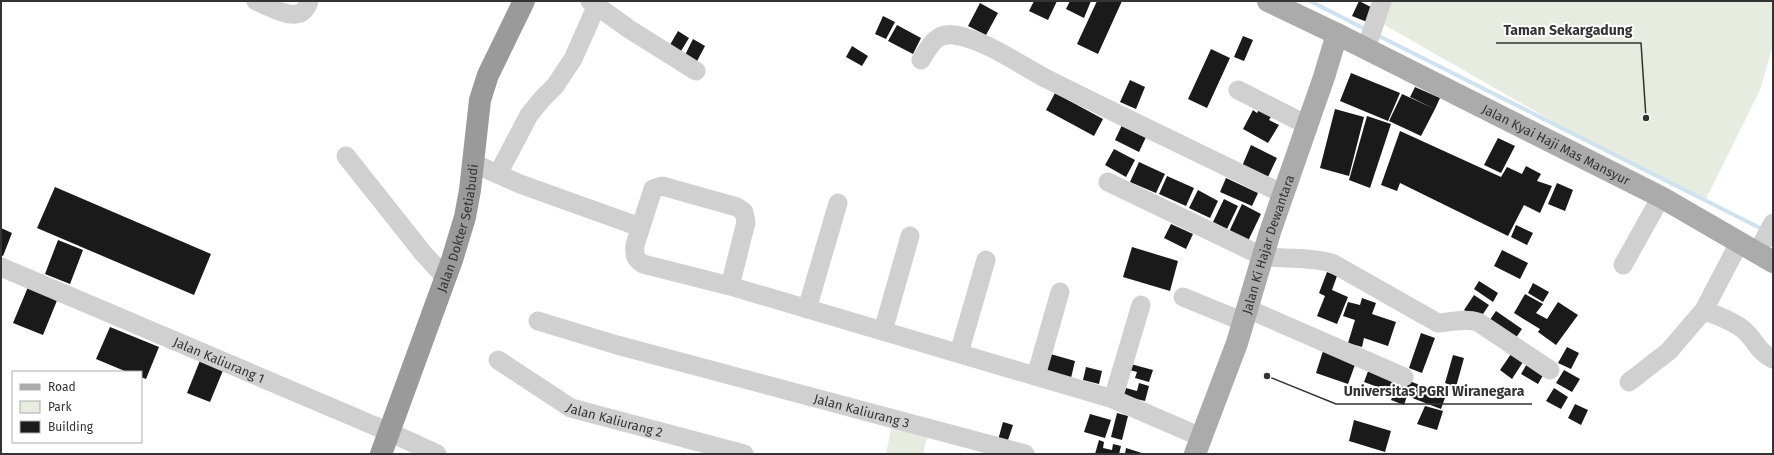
<svg xmlns="http://www.w3.org/2000/svg" width="1774" height="455" viewBox="0 0 1774 455" font-family="'Fira Sans',sans-serif">
	<style>
		.green { fill: #e6ecdf }
		.lines { fill: none; stroke-linecap: round; stroke-linejoin: round }
		.stream { stroke: #cfe2ee; stroke-width: 4 }
		.building { fill: #1a1a1a }
		.minor { stroke: #d0d0d0; stroke-width: 19 }
		.major { stroke: #ababab; stroke-width: 22 }
		.highway { stroke: #9a9a9a; stroke-width: 22 }
		.labels { text-anchor: middle; stroke-width: 4; stroke-linejoin: round; paint-order: stroke }
		.street-label { font-size: 13px; fill: #333; stroke: #fff }
		.leader { fill: none; stroke: #333; stroke-width: 1.5 }
		.callout-dot { fill: #333; stroke: #fff; stroke-width: 1.5 }
		.callout-label { font-size: 14px; text-anchor: middle; font-weight: bold; fill: #333; stroke: #fff; stroke-width: 4; stroke-linejoin: round; paint-order: stroke }
	</style>
	<rect width="100%" height="100%" fill="#fff"/>
	<!-- green -->
	<path class="green" d="M1383,1H1773V45L1760,90L1705,201L1594,145L1376,20Z
		M892,424L928,433L923,454H886Z"/>
	<g class="lines">
		<!-- stream -->
		<path class="stream" d="M1310,1L1367,30
			M1377,35L1764,230"/>
	</g>
	<!-- building -->
	<path class="building" d="M1034,1H1057L1048,20L1029,11Z
		M1070,1H1091L1084,18L1066,9Z
		M1097,1H1122L1098,54L1077,44Z
		M1359,1L1373,8L1367,22L1352,16Z
		M980,3L998,13L986,35L968,26Z
		M883,16L895,22L886,39L875,34Z
		M897,25L921,38L913,54L888,41Z
		M678,31L689,38L678,56L667,50Z
		M1243,36L1253,40L1244,61L1234,57Z
		M693,39L705,46L695,65L683,59Z
		M852,46L868,56L862,66L846,57Z
		M1211,49L1230,58L1207,108L1188,99Z
		M1351,73L1400,93L1388,121L1340,101Z
		M1130,80L1145,87L1136,109L1120,102Z
		M1415,87L1440,98L1435,109L1410,97Z
		M1055,93L1103,119L1094,136L1046,110Z
		M1402,94L1435,109L1421,136L1389,121Z
		M1262,105L1274,112L1269,120L1279,125L1268,143L1243,129L1253,110L1257,113Z
		M1335,109L1364,117L1349,176L1320,168Z
		M1367,116L1391,124L1370,188L1349,180Z
		M1123,123L1147,135L1139,152L1115,140Z
		M1400,131L1501,177L1507,167L1522,174L1526,166L1541,174L1537,181L1552,186L1540,213L1524,205L1508,236L1400,183L1397,191L1381,185Z
		M1498,138L1515,146L1501,173L1484,165Z
		M1251,145L1277,158L1265,183L1240,171Z
		M1114,149L1135,160L1126,177L1105,165Z
		M1139,162L1165,174L1156,193L1130,182Z
		M1167,176L1194,188L1186,206L1159,194Z
		M1226,178L1258,193L1252,206L1220,192Z
		M1557,183L1573,190L1565,211L1548,204Z
		M55,187L211,254L194,295L37,228Z
		M1198,190L1218,201L1210,218L1189,208Z
		M1224,199L1238,206L1227,229L1213,222Z
		M1242,204L1261,214L1247,243L1228,234Z
		M1171,224L1193,234L1186,249L1164,238Z
		M1516,225L1533,233L1527,245L1511,237Z
		M1,228L12,233L3,256L1,255Z
		M58,240L83,250L70,284L45,274Z
		M1132,247L1178,261L1170,291L1123,277Z
		M1502,250L1528,263L1520,279L1494,266Z
		M1327,272L1337,276L1332,290L1348,297L1337,324L1317,316L1325,296L1319,293Z
		M1479,281L1498,293L1493,302L1474,289Z
		M1533,283L1549,292L1543,302L1528,293Z
		M28,287L58,298L43,335L13,323Z
		M1525,294L1543,304L1536,313L1547,319L1558,302L1578,315L1556,345L1538,332L1540,329L1514,313Z
		M1474,295L1489,305L1479,320L1464,310Z
		M1362,298L1376,303L1372,314L1396,322L1388,346L1364,338L1362,347L1348,343L1355,320L1343,316L1348,302L1360,305Z
		M1496,311L1522,329L1513,342L1487,324Z
		M110,327L159,347L146,379L141,377V372H127L96,359Z
		M1421,333L1435,338L1422,373L1409,368Z
		M1567,347L1579,353L1571,369L1558,363Z
		M1323,351L1356,362L1348,384L1316,373Z
		M1047,353L1075,361L1071,378L1043,370Z
		M1511,354L1523,362L1512,379L1500,370Z
		M1453,355L1464,358L1456,387L1445,383Z
		M201,358L224,368L210,402L187,393Z
		M1528,362L1545,372L1538,384L1521,374Z
		M1127,363L1153,370L1149,382L1135,378L1137,372L1126,369Z
		M1370,366L1446,395L1441,409L1407,396L1404,405L1391,400L1394,393L1364,382Z
		M1086,367L1102,371L1099,384L1083,380Z
		M1564,370L1580,379L1572,392L1556,383Z
		M1139,383L1149,386L1145,401L1123,396L1126,388L1137,391Z
		M1554,388L1568,397L1561,409L1546,401Z
		M1575,404L1588,410L1581,425L1568,418Z
		M1425,406L1443,411L1437,430L1417,424Z
		M1117,413L1128,416L1122,440L1111,437Z
		M1090,414L1111,420L1105,438L1084,432Z
		M1354,420L1391,431L1385,452L1349,441Z
		M1003,422L1013,425L1007,443L998,440Z
		M1099,440L1104,442L1103,448L1112,450L1113,444L1121,446L1119,454H1095Z
		M1126,448L1145,454H1125Z"/>
	<g class="lines">
		<!-- minor -->
		<g class="minor">
			<path d="M256,1C273,8 302,27 309,1"/>
			<path d="M590,1L629,29L696,71"/>
			<path d="M1366,49L1382,1"/>
			<path d="M921,60C929,47 936,32 954,35C985,39 1021,66 1049,80C1127,119 1205,156 1283,194"/>
			<path d="M1238,90L1307,125"/>
			<path d="M346,156L423,253L446,278"/>
			<path d="M473,163L520,184L640,227"/>
			<path d="M498,174L529,115L542,99L555,86L573,59L597,5"/>
			<path d="M1108,182L1262,256C1286,260 1308,256 1332,263L1438,323C1452,322 1465,318 1478,322L1550,370"/>
			<path d="M1757,253L1773,223"/>
			<path d="M1623,265L1661,197"/>
			<path id="s1" d="M1,267L389,432L437,454"/>
			<path d="M730,286L746,222L744,212L737,207L662,186L653,189L635,245C634,255 635,259 643,264L730,286L1113,399L1201,437"/>
			<path d="M1183,297L1244,322"/>
			<path d="M807,309L838,203"/>
			<path d="M1248,309L1404,377"/>
			<path d="M1704,310C1717,316 1734,321 1744,330C1757,342 1756,350 1773,359"/>
			<path id="s2" d="M538,321L617,345L1025,454"/>
			<path d="M883,331L910,236"/>
			<path d="M959,353L986,260"/>
			<path id="s3" d="M498,360L571,408L744,454"/>
			<path d="M1036,376L1060,292"/>
			<path d="M1629,382L1669,351L1704,310L1739,243"/>
			<path d="M1113,399L1141,305"/>
		</g>
		<!-- major -->
		<g class="major">
			<path id="s4" d="M1268,1L1337,34L1661,197L1773,262"/>
			<path id="s5" d="M1195,454L1237,343L1270,232L1324,77L1337,34"/>
		</g>
		<!-- highway -->
		<path class="highway" id="s6" d="M381,454L452,260L465,217L470,190L480,100L488,75L524,1"/>
	</g>
	<g class="labels">
		<!-- street labels -->
		<g class="street-label">
			<text dy="5" stroke="none"><textPath href="#s4" startOffset="322">Jalan Kyai Haji Mas Mansyur</textPath></text>
			<text dy="5" stroke="none"><textPath href="#s6" startOffset="239">Jalan Dokter Setiabudi</textPath></text>
			<text dy="5" stroke="none"><textPath href="#s5" startOffset="222">Jalan Ki Hajar Dewantara</textPath></text>
			<text dy="5" stroke="none"><textPath href="#s1" startOffset="237">Jalan Kaliurang 1</textPath></text>
			<text dy="5" stroke="none"><textPath href="#s2" startOffset="336">Jalan Kaliurang 3</textPath></text>
			<text dy="5" stroke="none"><textPath href="#s3" startOffset="133">Jalan Kaliurang 2</textPath></text>
		</g>
	</g>
	<!-- callouts -->
	<path class="leader" d="M1646 118L1641 43H1496M1267 376L1336 404H1532"/>
	<g class="callout-dot">
		<circle cx="1646" cy="118" r="4"/>
		<circle cx="1267" cy="376" r="4"/>
	</g>
	<g class="callout-label">
		<text x="1568" y="35">Taman Sekargadung</text>
		<text x="1434" y="396">Universitas PGRI Wiranegara</text>
	</g>
	<!-- border -->
	<rect width="1774" height="455" fill="none" stroke="#333333" stroke-width="4"/>
	<!-- legend -->
	<rect x="12" y="371" width="130" height="72" fill="#ffffff" stroke="#adadad"/>
	<rect x="20" y="384" width="20" height="6" fill="#ababab" stroke="#adadad"/>
	<text x="48" y="391" font-size="12" fill="#333333">Road</text>
	<rect x="20" y="401" width="20" height="12" fill="#e6ecdf" stroke="#adadad"/>
	<text x="48" y="411" font-size="12" fill="#333333">Park</text>
	<rect x="20" y="421" width="20" height="12" fill="#1a1a1a" stroke="#adadad"/>
	<text x="48" y="431" font-size="12" fill="#333333">Building</text>
</svg>
